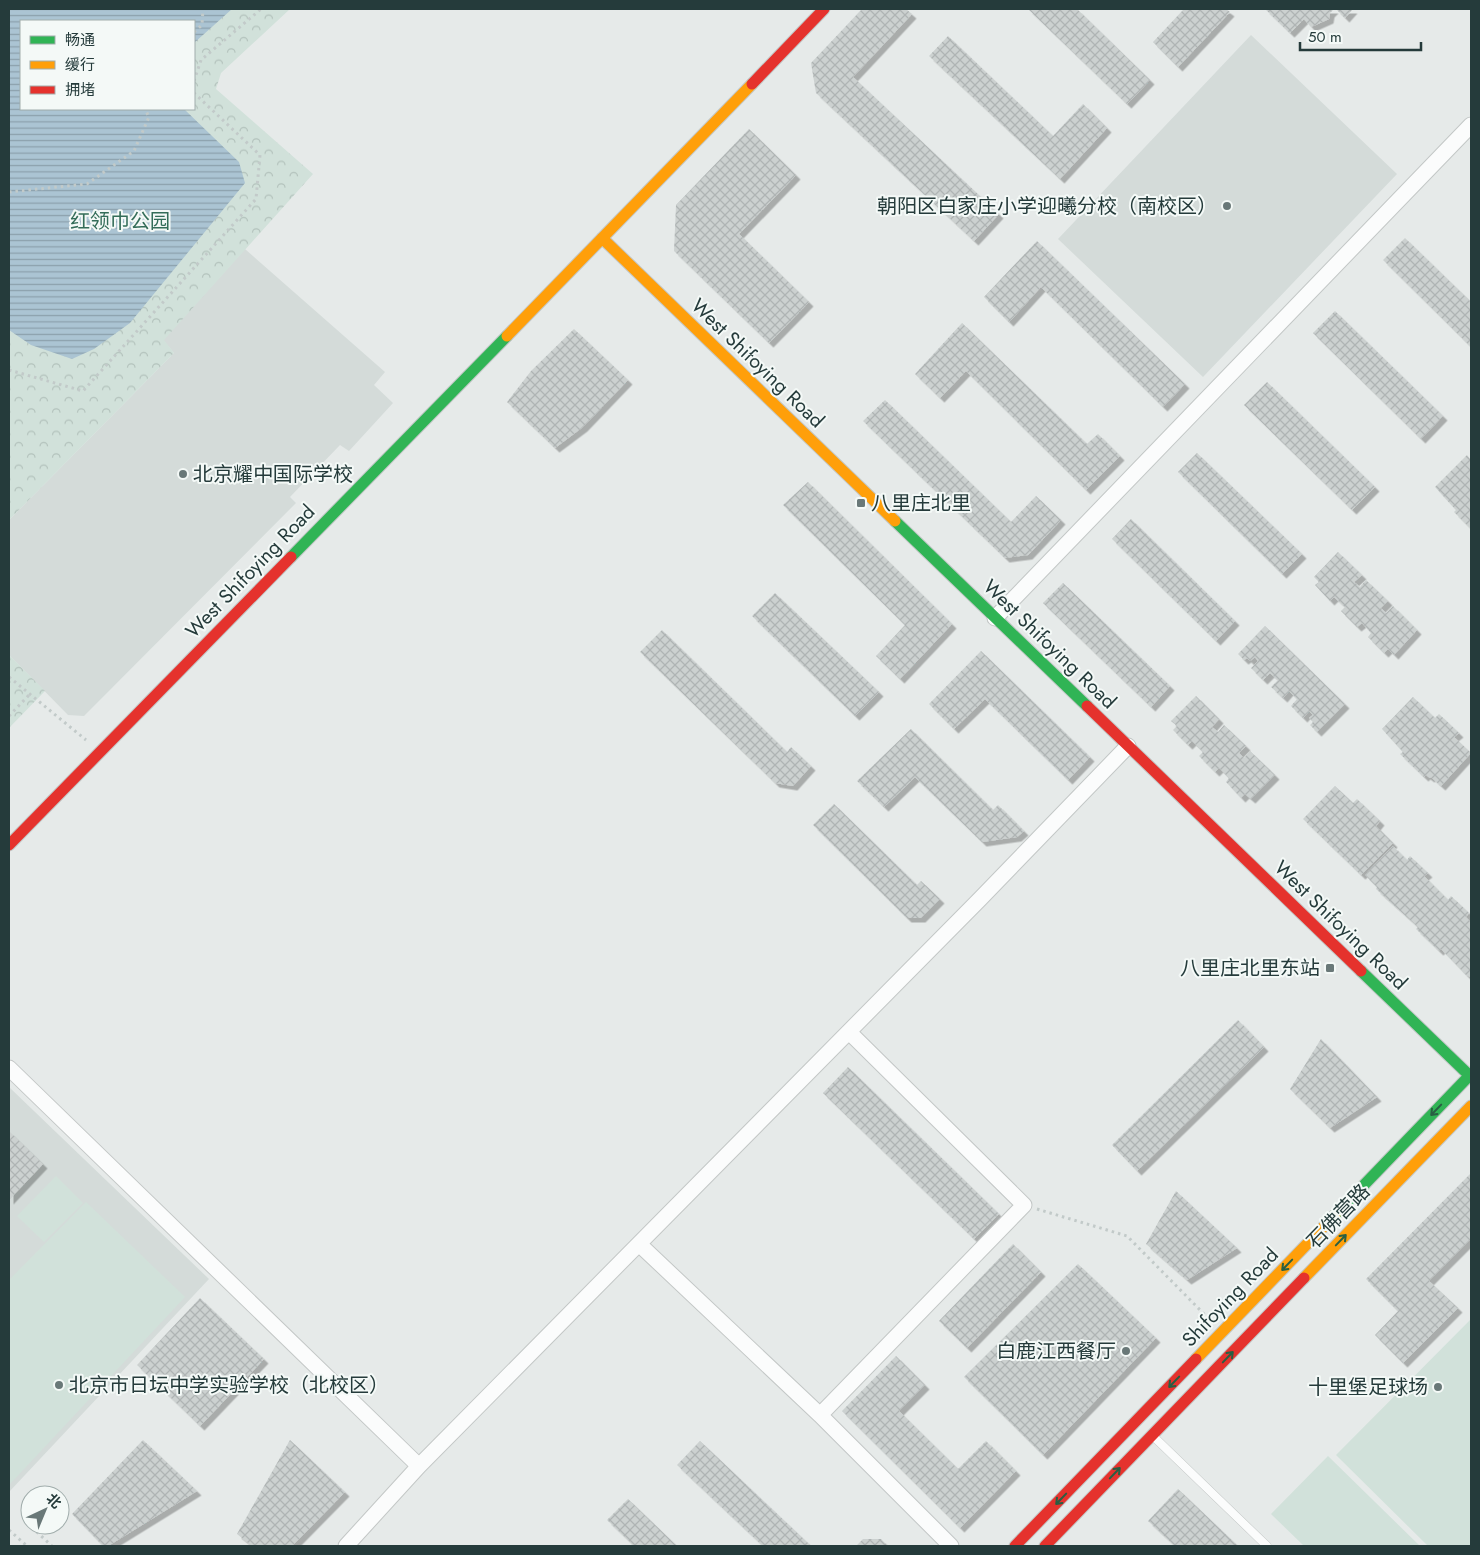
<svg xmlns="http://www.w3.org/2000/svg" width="1480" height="1555" viewBox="0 0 1480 1555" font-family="Jost,'Noto Sans SC',sans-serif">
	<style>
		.built { fill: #d4dbd9 }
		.grass { fill: #d1e1da }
		.park { fill: url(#park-crowns); fill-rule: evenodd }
		.water { fill: url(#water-rules) }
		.building { fill: url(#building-cross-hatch); filter: url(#shadow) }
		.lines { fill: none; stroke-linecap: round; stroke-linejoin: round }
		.lane-casing { stroke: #c3c7c6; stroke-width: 9 }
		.street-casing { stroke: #c3c7c6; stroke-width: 17 }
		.fast-casing { stroke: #c3c8c7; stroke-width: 13 }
		.slow-casing { stroke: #c3c8c7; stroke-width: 13 }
		.jam-casing { stroke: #c3c8c7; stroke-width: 13 }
		.path { stroke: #c2cac9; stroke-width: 3; stroke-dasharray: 2.5 4; stroke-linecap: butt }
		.lane { stroke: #fbfcfc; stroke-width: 8 }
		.street { stroke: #fbfcfc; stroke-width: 15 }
		.fast { stroke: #30b455; stroke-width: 11 }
		.slow { stroke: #ff9f0a; stroke-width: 11 }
		.jam { stroke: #e5322d; stroke-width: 11 }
		.oneway { stroke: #285f43 }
		.poi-dot { fill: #697878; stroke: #f4f9f7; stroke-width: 2 }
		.labels { text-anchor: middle; stroke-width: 4; stroke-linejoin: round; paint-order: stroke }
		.poi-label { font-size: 20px; fill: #253b3b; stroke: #f4f9f7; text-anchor: end }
		.park-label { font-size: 20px; fill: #346d59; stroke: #f4f9f7 }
		.street-label { font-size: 20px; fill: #253b3b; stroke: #f4f9f7 }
	</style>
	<defs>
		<pattern id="park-crowns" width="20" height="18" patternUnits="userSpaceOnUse" patternTransform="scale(1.25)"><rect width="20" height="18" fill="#d1e1da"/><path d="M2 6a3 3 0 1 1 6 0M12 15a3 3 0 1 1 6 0" fill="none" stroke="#b3c2bc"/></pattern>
		<pattern id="water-rules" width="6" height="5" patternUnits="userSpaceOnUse" patternTransform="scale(1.25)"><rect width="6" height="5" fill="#abc4d3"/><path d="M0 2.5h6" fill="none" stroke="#8ba0ac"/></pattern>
		<pattern id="building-cross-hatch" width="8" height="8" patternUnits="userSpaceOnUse" patternTransform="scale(1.25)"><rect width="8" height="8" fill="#ccd1d0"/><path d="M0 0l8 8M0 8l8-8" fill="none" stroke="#afb4b4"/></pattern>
		<filter id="shadow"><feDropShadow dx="4.5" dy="4.5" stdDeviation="0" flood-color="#0004"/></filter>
	</defs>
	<rect width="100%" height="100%" fill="#e6eae9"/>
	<!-- built -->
	<path class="built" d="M1251,35L1397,174L1203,377L1058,239Z
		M245,249L385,372L374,385L393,403L349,451L340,445L290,497L296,503L84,716L68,715L9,655V520L174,353L163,340Z
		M9,1087L209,1279L9,1492Z"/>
	<!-- grass -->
	<path class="grass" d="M56,1176L83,1203L44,1242L17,1216Z
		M86,1202L185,1297L10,1484L9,1280Z
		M1471,1319V1546H1428L1336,1455Z
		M1328,1456L1420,1546H1304L1271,1514Z"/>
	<!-- park -->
	<path class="park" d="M9,9H290L221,73L216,89L313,174L164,340L174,353L9,520ZM21,21H194V109H21Z
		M9,655L45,691L9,728Z"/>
	<!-- water -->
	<path class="water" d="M9,9H232L194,43V21H21V109H184L239,162L245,183L130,323L94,349L72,359L31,345L9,330Z"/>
	<!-- building -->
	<path class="building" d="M862,9H906L912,14L853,77L999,214L974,241L816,93L811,63Z
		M1028,9H1077L1150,80L1127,104Z
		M1182,9H1226L1230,12L1178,67L1153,42L1183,10Z
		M1265,9H1334L1330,13L1329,19L1311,27L1304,19L1290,33Z
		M1336,9H1353L1345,18Z
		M948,36L1053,136L1083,104L1107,128L1060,179L929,56Z
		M749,129L796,175L739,234L809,302L769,343L674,251L676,205Z
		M1405,238L1471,302V347L1383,260Z
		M1037,241L1185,384L1163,407L1041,287L1009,322L984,297Z
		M1335,311L1443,416L1421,439L1313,333Z
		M962,323L1087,444L1098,434L1120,456L1086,490L966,371L940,398L915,374Z
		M574,329L628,380L583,427L555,448L507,402L531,371Z
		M1267,382L1375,487L1352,510L1244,405Z
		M885,400L1011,522L1036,496L1061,520L1028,555L1005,558L863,421Z
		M1197,453L1302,554L1282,574L1178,472Z
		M1467,455L1471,460V529L1454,512L1456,510L1435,487Z
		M808,482L952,624L900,679L876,656L905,625L783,505Z
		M1131,519L1235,621L1216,641L1112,539Z
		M1338,552L1362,575L1354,582L1360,587L1366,580L1388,601L1381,608L1386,613L1393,606L1417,630L1394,655L1388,649L1384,653L1368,637L1371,633L1362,623L1357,627L1341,611L1345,607L1334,597L1330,601L1315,585L1319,582L1314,577Z
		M1063,583L1170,686L1151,707L1043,603Z
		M775,593L879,692L855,716L752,616Z
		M1265,626L1345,704L1317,732L1310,725L1313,722L1309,718L1313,715L1309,711L1303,718L1291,706L1297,699L1289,691L1283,698L1271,687L1278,680L1270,673L1263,680L1251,668L1258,661L1255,657L1250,661L1247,658L1244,660L1238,654Z
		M662,630L787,752L791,747L811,766L793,786L775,783L640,652Z
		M981,651L1090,757L1068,780L985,699L954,729L929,704Z
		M1196,696L1219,719L1212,727L1218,732L1224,725L1246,746L1239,753L1244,758L1250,751L1275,775L1251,799L1245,794L1241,798L1226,782L1229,778L1219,768L1215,772L1199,756L1203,752L1192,741L1188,745L1173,730L1177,726L1171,721Z
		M1413,697L1435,718L1439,714L1459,733L1454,737L1471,753L1441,786L1431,777L1430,778L1426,775L1424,777L1400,754L1403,752L1382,729Z
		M911,729L993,810L998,805L1024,831L1017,837L982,842L915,777L884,807L857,781Z
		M1335,786L1353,803L1357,799L1380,821L1376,826L1393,843L1361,875L1303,819Z
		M834,804L917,885L921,881L940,899L921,918H907L813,825Z
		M1393,846L1407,860L1410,856L1428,873L1424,876L1448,900L1451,896L1469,913L1466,917L1471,922V977L1466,975L1441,949L1439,951L1416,929L1418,927L1376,889L1377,887L1365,875Z
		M1238,1020L1264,1047L1137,1171L1112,1145Z
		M1321,1039L1377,1097L1330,1128L1290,1089Z
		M848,1067L999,1214L974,1239L823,1093Z
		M9,1131L43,1164L9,1200Z
		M1471,1173V1239L1429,1281L1458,1308L1403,1363L1375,1335L1398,1311L1366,1279Z
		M1176,1191L1237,1248L1187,1280L1146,1244Z
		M1013,1244L1041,1272L967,1348L939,1321Z
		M1078,1264L1156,1338L1043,1455L964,1377Z
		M200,1298L264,1359L200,1426L137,1365Z
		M896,1356L925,1385L899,1411L958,1469L986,1441L1016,1471L960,1528L842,1411Z
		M143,1440L197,1491L108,1546H103L72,1514Z
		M290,1440L345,1492L292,1546H252L237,1534Z
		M700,1441L809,1544L807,1546H763L677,1465Z
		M1178,1489L1238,1546H1175L1148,1521Z
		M628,1499L677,1546H634L607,1520Z
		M863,1539H881L888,1546H856Z"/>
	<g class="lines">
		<defs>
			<path id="lane" d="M1154,1437L1267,1546"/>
			<path id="street" d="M995,618L1471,125
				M9,1068L419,1466
				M639,1244L820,1415L951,1546
				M820,1415L1024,1205L849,1032
				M346,1546L419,1466L980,899L1128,746"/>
			<path id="fast" d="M895,521L1087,706
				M291,557L507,336
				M1361,971L1471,1077
				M1335,1215L1471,1074"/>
			<path id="slow" d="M602,238L895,521
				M507,336L752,84
				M1304,1278L1471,1106
				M1196,1359L1335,1215"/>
			<path id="jam" d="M752,84L824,9
				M1087,706L1361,971
				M9,845L291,557
				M1015,1546L1196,1359
				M1045,1546L1304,1278"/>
		</defs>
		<!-- lane casing -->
		<use href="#lane" class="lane-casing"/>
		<!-- street casing -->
		<use href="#street" class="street-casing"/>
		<!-- fast casing -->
		<use href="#fast" class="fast-casing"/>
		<!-- slow casing -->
		<use href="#slow" class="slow-casing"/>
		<!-- jam casing -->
		<use href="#jam" class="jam-casing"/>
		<!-- path -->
		<path class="path" d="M194,32L202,25L203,9
			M194,81L201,60L261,9
			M9,192L87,184L134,151L149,117L145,109
			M9,370L83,391L256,199L260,155L194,93
			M9,677L86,740
			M9,716L30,694
			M1037,1209L1127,1236L1209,1319
			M27,1523L52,1546
			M9,1530L27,1546"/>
		<!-- lane -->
		<use href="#lane" class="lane"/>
		<!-- street -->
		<use href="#street" class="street"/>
		<!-- fast -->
		<use href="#fast" class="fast"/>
		<!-- slow -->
		<use href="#slow" class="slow"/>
		<!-- jam -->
		<use href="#jam" class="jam"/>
	</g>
	<!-- one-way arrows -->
	<defs><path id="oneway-shaft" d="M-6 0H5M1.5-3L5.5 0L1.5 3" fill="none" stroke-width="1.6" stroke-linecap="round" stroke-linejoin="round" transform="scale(1.25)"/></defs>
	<g class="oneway">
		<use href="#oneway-shaft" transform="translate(1436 1110) rotate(134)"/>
		<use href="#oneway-shaft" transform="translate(1341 1240) rotate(-46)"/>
		<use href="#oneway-shaft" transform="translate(1287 1265) rotate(134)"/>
		<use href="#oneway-shaft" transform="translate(1228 1357) rotate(-46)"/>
		<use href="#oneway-shaft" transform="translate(1174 1382) rotate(134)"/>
		<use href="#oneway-shaft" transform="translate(1115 1473) rotate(-46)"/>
		<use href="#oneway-shaft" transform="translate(1061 1499) rotate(134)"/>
	</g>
	<!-- markers -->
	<g class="poi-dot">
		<circle cx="1227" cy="206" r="5"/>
		<circle cx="183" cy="474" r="5"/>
		<rect x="856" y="498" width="10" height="10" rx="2.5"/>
		<rect x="1325" y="963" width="10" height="10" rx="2.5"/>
		<circle cx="1126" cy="1351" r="5"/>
		<circle cx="59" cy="1385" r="5"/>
		<circle cx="1438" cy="1387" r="5"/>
	</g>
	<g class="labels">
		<!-- poi labels -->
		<g class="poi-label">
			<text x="1217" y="213">朝阳区白家庄小学迎曦分校（南校区）</text>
			<text x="193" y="481" text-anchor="start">北京耀中国际学校</text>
			<text x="871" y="510" text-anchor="start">八里庄北里</text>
			<text x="1320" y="975">八里庄北里东站</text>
			<text x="1116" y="1358">白鹿江西餐厅</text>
			<text x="69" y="1392" text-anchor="start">北京市日坛中学实验学校（北校区）</text>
			<text x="1428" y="1394">十里堡足球场</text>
		</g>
		<!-- park labels -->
		<g class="park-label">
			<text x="120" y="228">红领巾公园</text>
		</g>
		<!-- street labels -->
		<g class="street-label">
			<text transform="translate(758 363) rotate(44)" y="7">West Shifoying Road</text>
			<text transform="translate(250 571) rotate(-46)" y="7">West Shifoying Road</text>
			<text transform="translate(1050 644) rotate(44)" y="7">West Shifoying Road</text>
			<text transform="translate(1341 925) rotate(44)" y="7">West Shifoying Road</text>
			<text transform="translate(1338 1216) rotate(-46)" y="7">石佛营路</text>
			<text transform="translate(1230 1297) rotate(-46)" y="7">Shifoying Road</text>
		</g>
	</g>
	<!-- border -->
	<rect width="1480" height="1555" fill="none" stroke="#253b3b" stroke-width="20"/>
	<!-- legend -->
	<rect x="20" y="20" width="175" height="90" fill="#f4f9f7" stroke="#a1adac"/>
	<rect x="30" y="36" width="25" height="8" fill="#30b455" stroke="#a1adac"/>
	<text x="65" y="45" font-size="15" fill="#253b3b">畅通</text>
	<rect x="30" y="61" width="25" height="8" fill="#ff9f0a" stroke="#a1adac"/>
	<text x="65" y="70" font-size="15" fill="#253b3b">缓行</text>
	<rect x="30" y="86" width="25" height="8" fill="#e5322d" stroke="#a1adac"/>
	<text x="65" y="95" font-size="15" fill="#253b3b">拥堵</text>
	<!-- north arrow -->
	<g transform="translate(45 1510) rotate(44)"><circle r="24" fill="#f4f9f7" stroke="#a1adac"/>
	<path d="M0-4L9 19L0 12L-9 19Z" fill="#697878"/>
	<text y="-8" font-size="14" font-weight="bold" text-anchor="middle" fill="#253b3b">北</text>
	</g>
	<!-- scale -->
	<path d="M1300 42v8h121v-8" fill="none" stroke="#253b3b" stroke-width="2.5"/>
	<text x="1308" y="42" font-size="15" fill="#253b3b" stroke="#f4f9f7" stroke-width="4" paint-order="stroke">50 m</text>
</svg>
